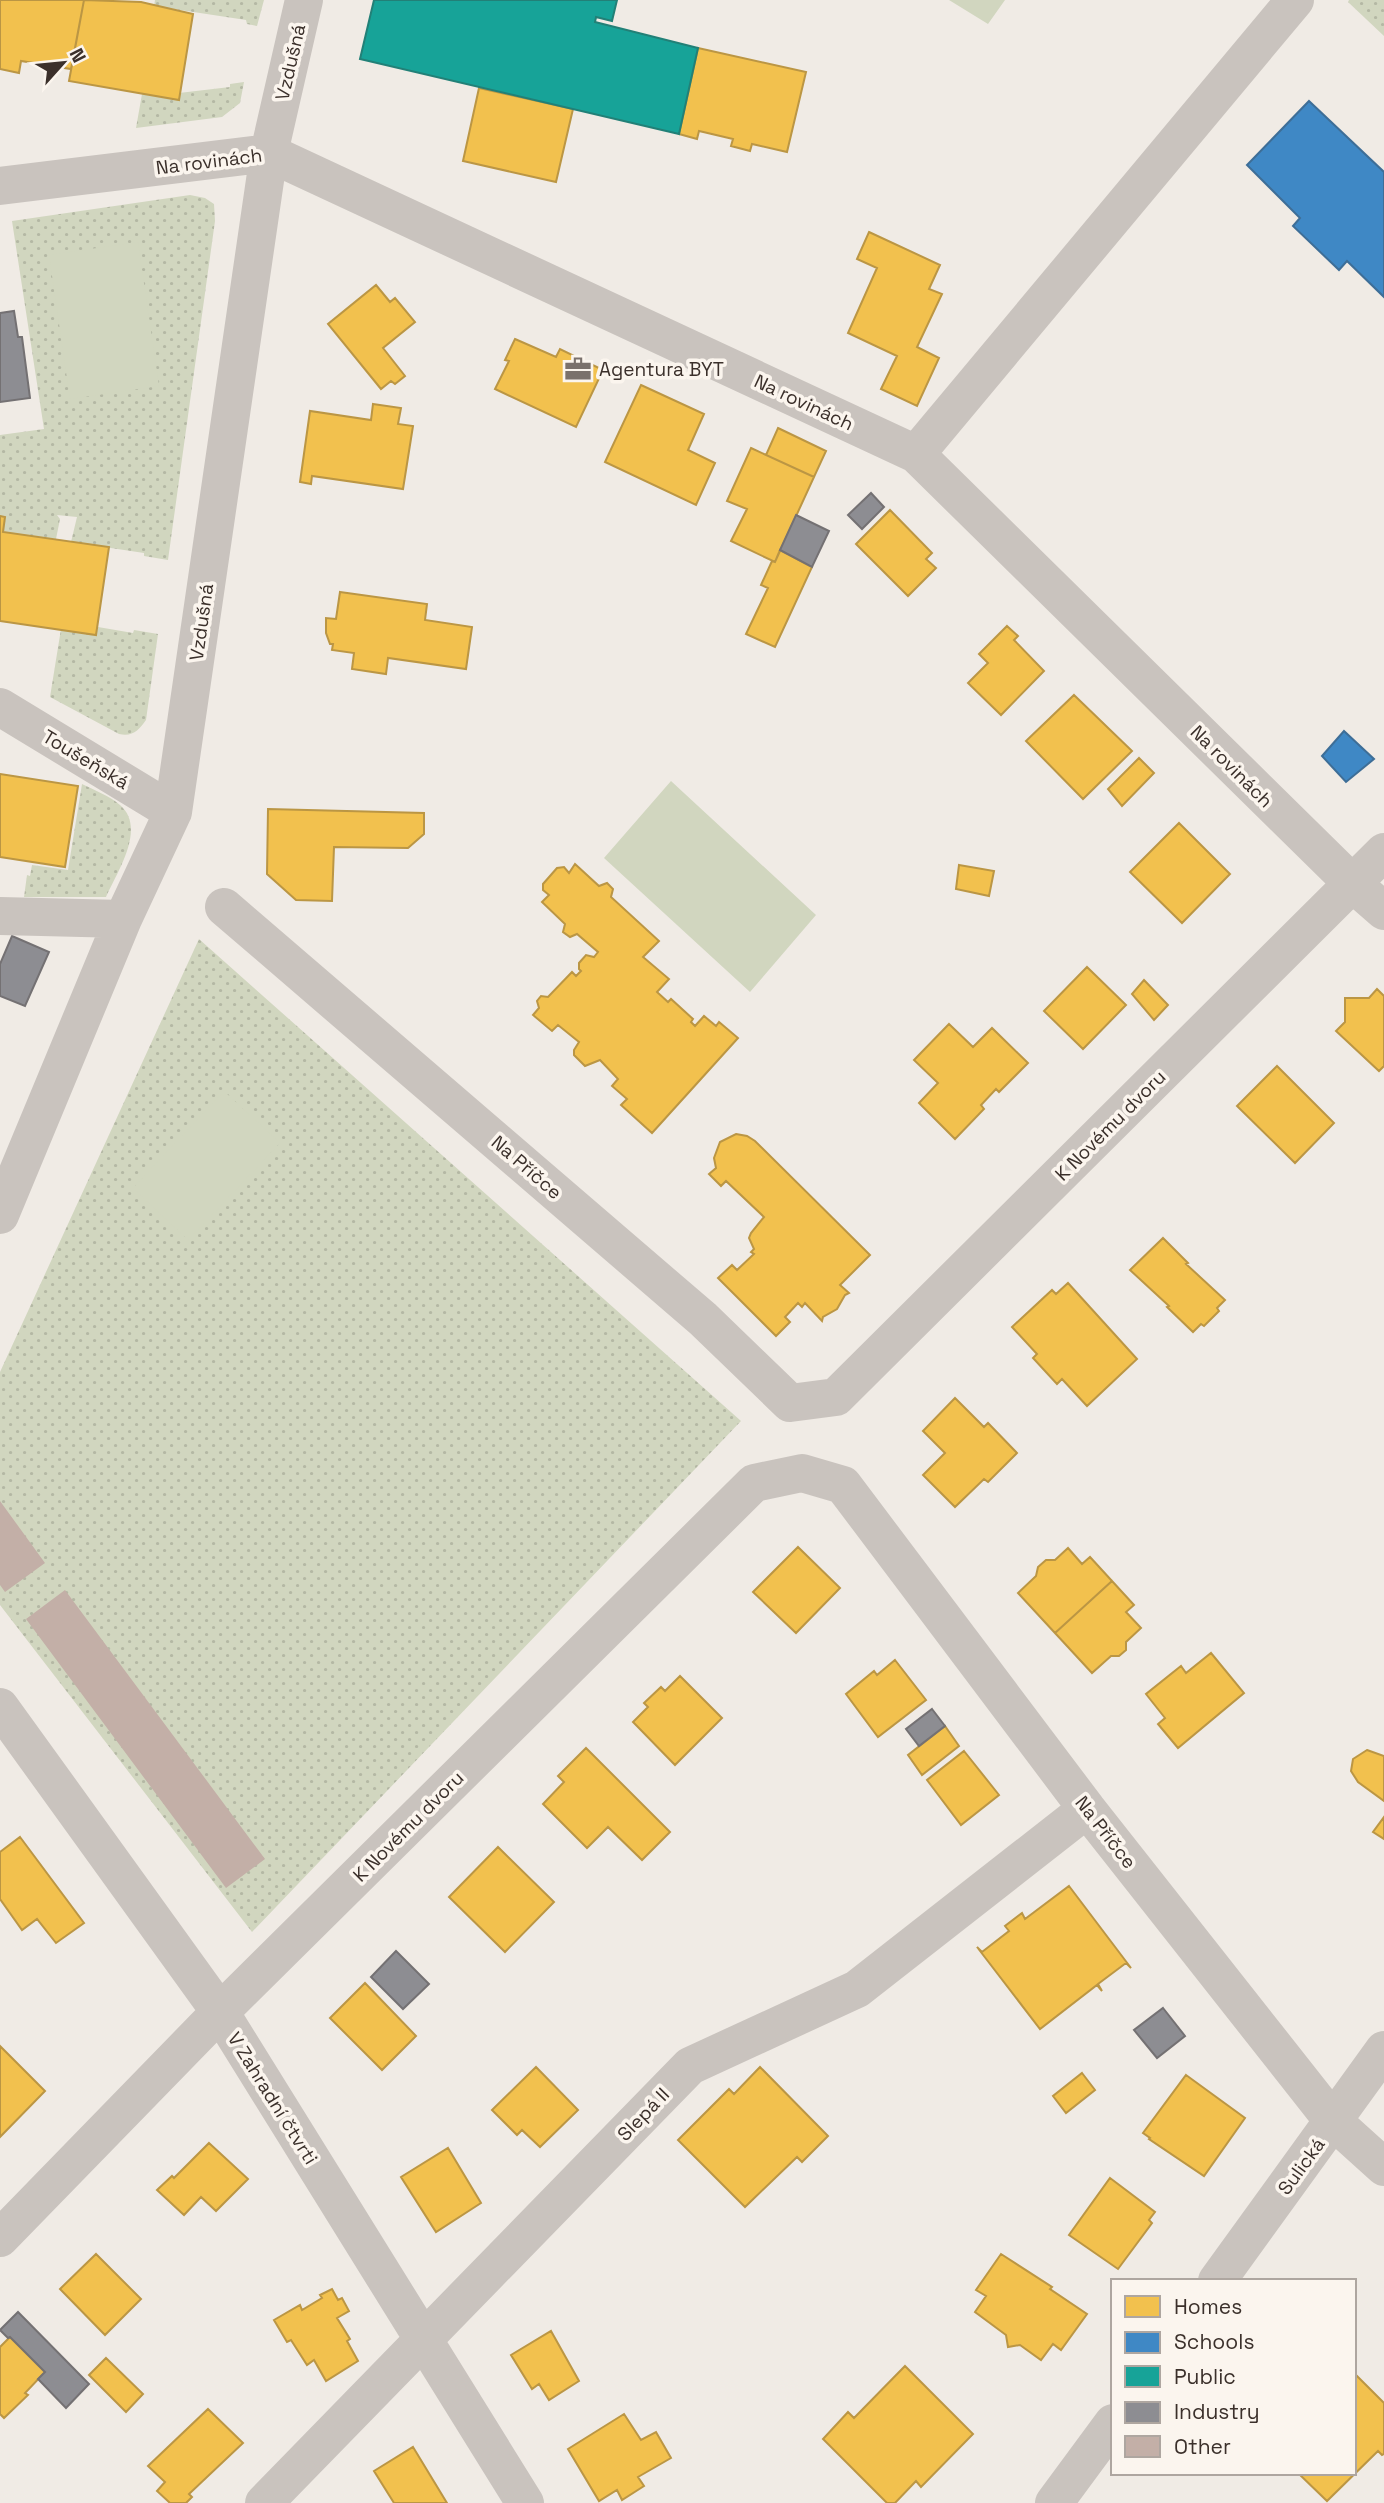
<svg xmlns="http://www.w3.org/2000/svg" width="1384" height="2503" viewBox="0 0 1384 2503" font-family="'Space Grotesk',sans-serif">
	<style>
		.grass { fill: url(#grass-dots) }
		.pitch { fill: #d1d6bf }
		.homes { fill: #f2c14e; stroke: #bb9644; stroke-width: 2 }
		.schools { fill: #3f88c5; stroke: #3e6e97; stroke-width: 2 }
		.public { fill: #17a398; stroke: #228077; stroke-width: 2 }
		.industry { fill: #8d8d92; stroke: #747173; stroke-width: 2 }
		.building { fill: #c3afa7 }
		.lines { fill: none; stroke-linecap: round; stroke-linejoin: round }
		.minor { stroke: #c9c3be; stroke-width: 38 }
		.labels { text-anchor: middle; stroke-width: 7; stroke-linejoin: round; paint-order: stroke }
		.street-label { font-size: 19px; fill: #3b302b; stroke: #fbf5ee }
		.poi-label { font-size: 19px; fill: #3b302b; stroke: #fbf5ee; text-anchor: start }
	</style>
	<defs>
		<pattern id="grass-dots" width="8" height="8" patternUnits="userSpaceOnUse" patternTransform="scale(1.75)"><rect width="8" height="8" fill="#d1d6bf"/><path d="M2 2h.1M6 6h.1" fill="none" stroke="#b4b8a4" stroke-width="1.8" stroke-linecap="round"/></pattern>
	</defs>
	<rect width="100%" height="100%" fill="#f0ebe5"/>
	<!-- grass -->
	<path class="grass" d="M155,0H264L257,26L247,24L246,20L154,6Z
		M1349,0H1384V36L1348,2Z
		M244,82L240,103L222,117L136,128L142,94L177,100L179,93L230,87V84Z
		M190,195L205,198L214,204L215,221L168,560L144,556V553L71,542L77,517L57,515L60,519L56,539L3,532L0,516V435L44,429L12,221Z
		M98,627L133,633L134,630L158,634L146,720C139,730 133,737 119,734L50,697L61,629L96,635Z
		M82,784C94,790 110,796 120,805C147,828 117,872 106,897H24L27,875L30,876L32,865L68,870Z
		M199,939L741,1421L252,1932L0,1605V1372Z"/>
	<!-- pitch -->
	<path class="pitch" d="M949,0H1005L988,24Z
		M138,242L159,386L70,399L49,255Z
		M671,781L816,915L750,992L604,858Z
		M224,1091L280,1143L188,1240L133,1188Z"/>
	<!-- homes -->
	<path class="homes" d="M0,0H84L71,69L21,61L19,73L0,69Z
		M84,0L141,2L193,14L179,100L69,81Z
		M698,48L806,72L787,152L752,144L750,151L731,146L733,139L699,131L697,139L679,134Z
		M479,88L573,109L556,182L463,161Z
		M869,232L940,265L929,289L942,294L917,347L939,358L917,406L881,389L897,356L848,333L877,268L857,259Z
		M376,285L390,302L395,298L415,322L383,348L405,376L395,384L391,381L381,389L328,324Z
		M515,339L556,357L560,349L603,370L576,427L495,389L509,361L505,360Z
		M641,385L704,414L688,450L715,463L696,505L605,462Z
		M373,404L401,408L398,424L413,426L403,489L312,476L311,484L300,482L310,411L371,420Z
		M778,428L826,451L814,477L766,455Z
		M751,448L814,477L775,562L731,541L747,509L727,501Z
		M890,510L932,553L926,559L936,568L908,596L856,544Z
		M0,516L5,517L3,532L109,547L96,635L0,621Z
		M780,550L812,567L775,647L746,634L768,588L761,585L772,561L775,562Z
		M340,592L427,604L425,620L472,627L466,669L388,658L386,674L352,669L354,653L332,650L333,644H330L326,633V618L336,619Z
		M1007,626L1018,636L1014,640L1044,671L1001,715L968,683L988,663L979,654Z
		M1074,695L1132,751L1083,799L1026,741Z
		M1139,758L1154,773L1122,806L1108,789Z
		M0,774L78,786L65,867L0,857Z
		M268,809L424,813V834L408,848L334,847L332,901L296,900L267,874Z
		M1179,823L1230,874L1182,923L1130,872Z
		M575,864L599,886L607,883L613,889L611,897L659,941L643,957L669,979L657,992L668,1002L671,999L693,1019L691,1022L695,1026L704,1016L716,1026L719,1022L738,1038L652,1133L621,1105L627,1099L612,1086L618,1079L600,1060L585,1066L574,1055V1050L579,1042L558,1025L552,1031L533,1015L539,1008L537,1001L541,996L548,997L572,972L576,976L581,971L579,969V963L586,955L594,957L598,952L577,934L570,937L563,932L565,924L542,902L549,895L543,890V884L557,868L564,867L569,873Z
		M959,865L994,871L989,896L956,889Z
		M1087,967L1126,1005L1083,1049L1044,1011Z
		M1144,980L1168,1005L1154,1020L1132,994Z
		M1377,989L1384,996V1066L1379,1071L1336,1031L1345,1022V998H1369Z
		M949,1024L973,1047L992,1028L1028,1063L999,1092L996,1089L981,1105L984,1109L955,1139L919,1103L938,1083L914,1060Z
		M1277,1066L1334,1123L1295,1163L1237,1106Z
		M736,1134L747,1136L755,1141L870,1255L840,1285L849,1293L845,1295L837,1309L823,1317L822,1321L805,1303L802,1307L798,1303L785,1317L790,1322L776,1336L718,1278L732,1265L737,1270L754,1254L751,1252L754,1249L749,1238L751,1233L764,1217L726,1181L721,1186L709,1174L716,1168L714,1158L720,1142Z
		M1163,1238L1188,1263L1186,1264L1225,1300L1217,1308L1219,1311L1204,1326L1201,1324L1193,1332L1167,1307L1169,1306L1130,1270Z
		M1068,1283L1137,1359L1087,1406L1062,1379L1057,1384L1033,1358L1037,1354L1012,1327L1052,1290L1056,1294Z
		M955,1398L984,1427L988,1423L1017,1453L988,1482L984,1479L955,1507L923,1475L945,1453L923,1431Z
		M798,1547L840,1588L796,1633L753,1592Z
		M1068,1548L1082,1564L1090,1557L1112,1581L1055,1633L1018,1593L1036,1576L1038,1567L1046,1560H1055Z
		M1112,1581L1134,1605L1126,1612L1141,1628L1126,1642V1650L1119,1656H1111L1092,1673L1055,1633Z
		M1211,1653L1244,1693L1178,1748L1158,1724L1165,1718L1146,1694L1181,1666L1186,1673Z
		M895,1660L926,1700L878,1737L846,1694L874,1671L877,1675Z
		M680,1676L722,1718L675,1765L633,1722L648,1707L644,1703L661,1687L665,1691Z
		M945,1726L959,1746L922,1775L908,1755Z
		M586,1748L670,1832L642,1860L608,1827L587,1848L543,1804L564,1782L558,1776Z
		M1367,1750L1384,1756V1801L1358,1782L1351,1771L1353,1759Z
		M964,1751L999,1795L961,1825L927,1780Z
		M1384,1817V1839L1373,1832Z
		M20,1837L84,1923L56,1943L37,1919L22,1930L0,1899V1852Z
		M498,1847L554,1902L505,1952L449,1897Z
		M1069,1886L1131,1968L1126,1963L1098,1984L1102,1991L1097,1985L1040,2029L977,1947L982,1952L1009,1931L1005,1926L1022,1913L1025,1919Z
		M365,1983L416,2036L382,2070L330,2018Z
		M0,2046L45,2091L0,2137Z
		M536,2067L578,2110L540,2147L522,2130L517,2135L492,2110Z
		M760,2067L828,2136L802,2162L797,2157L745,2207L678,2140L729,2089L734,2094Z
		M1082,2073L1095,2090L1066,2113L1053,2096Z
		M1186,2075L1245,2118L1204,2176L1149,2139L1150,2138L1143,2133Z
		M209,2143L248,2179L216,2211L201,2197L184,2215L157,2190L172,2176L174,2178Z
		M448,2148L481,2203L436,2232L401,2177Z
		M1110,2178L1155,2212L1149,2220L1152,2223L1118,2269L1069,2235Z
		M96,2254L141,2299L105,2335L60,2289Z
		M1001,2254L1052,2287L1050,2289L1087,2314L1061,2350L1053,2344L1041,2360L1020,2345L1008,2347L1006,2335L975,2312L986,2296L976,2290Z
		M332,2289L338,2300L342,2298L349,2311L337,2318L350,2339L347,2341L358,2361L326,2381L314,2360L307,2365L291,2340L287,2342L274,2320L300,2305L302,2310L322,2298L320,2295Z
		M551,2331L579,2381L549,2400L539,2384L532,2389L511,2355Z
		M10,2337L45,2372L25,2393L28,2395L4,2418L0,2414V2347Z
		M106,2358L143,2394L126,2412L89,2375Z
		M905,2366L973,2434L921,2487L916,2481L895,2503H887L823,2439L848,2412L854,2418Z
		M1354,2373L1384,2403V2454L1382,2455L1378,2451L1327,2501L1298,2473H1354Z
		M208,2409L243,2443L189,2494L192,2497L186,2503H170L157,2491L165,2482L148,2466Z
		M624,2414L641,2440L656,2432L671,2458L638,2477L644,2486L622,2500L617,2490L599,2501L568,2449Z
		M413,2447L447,2503H394L374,2471Z"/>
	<!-- schools -->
	<path class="schools" d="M1309,101L1384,172V297L1347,261L1339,270L1293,226L1300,218L1247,165Z
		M1344,731L1374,759L1346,782L1322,756Z"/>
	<!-- public -->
	<path class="public" d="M374,0H617L612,21L596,17L595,22L698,48L679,134L360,59Z"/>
	<!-- industry -->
	<path class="industry" d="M14,311L18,337H22L30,398L0,402V313Z
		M871,493L884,507L862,529L848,515Z
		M796,515L829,531L812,567L780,550Z
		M12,936L49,952L25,1006L0,996V964Z
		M932,1709L945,1726L919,1746L906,1729Z
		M396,1951L429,1984L403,2009L371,1977Z
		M1163,2008L1185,2036L1157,2058L1134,2030Z
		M18,2312L89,2384L66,2408L38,2379L45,2372L10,2337L8,2338L0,2330Z"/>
	<!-- building -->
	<path class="building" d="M0,1501L45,1563L5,1592L0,1585Z
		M65,1590L265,1859L226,1888L26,1619Z"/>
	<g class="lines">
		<!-- minor -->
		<path class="minor" d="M0,186L269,153L916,454L1353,884L1384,911
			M916,454L1295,0
			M0,707L173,812
			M224,907L703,1319L790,1403L836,1397L1384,852
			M0,916L123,919
			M0,1215L123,919L173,812L269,153L304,0
			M0,1707L220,2012L525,2503
			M0,2238L220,2012L754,1483L802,1473L843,1485L1087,1809L1333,2121L1384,2167
			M1217,2281L1384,2050
			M264,2503L690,2066L857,1989L1087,1809
			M1054,2503L1113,2423"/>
	</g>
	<!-- icons -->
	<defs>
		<symbol id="office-bare" viewBox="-9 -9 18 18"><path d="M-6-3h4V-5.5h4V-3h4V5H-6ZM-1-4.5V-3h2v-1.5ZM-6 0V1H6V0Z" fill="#7a716c" stroke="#fbf5ee" stroke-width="2.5" paint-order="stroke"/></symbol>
	</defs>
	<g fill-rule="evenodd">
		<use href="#office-bare" x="559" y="350" width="38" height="38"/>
	</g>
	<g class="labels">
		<!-- street labels -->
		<g class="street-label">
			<text transform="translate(290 62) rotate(-77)" y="7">Vzdušná</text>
			<text transform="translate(209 161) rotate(-7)" y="7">Na rovinách</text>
			<text transform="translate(804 402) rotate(25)" y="7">Na rovinách</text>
			<text transform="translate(201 622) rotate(-82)" y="7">Vzdušná</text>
			<text transform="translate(86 759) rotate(31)" y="7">Toušeňská</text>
			<text transform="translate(1232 766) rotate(45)" y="7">Na rovinách</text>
			<text transform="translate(1110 1125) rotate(-45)" y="7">K Novému dvoru</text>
			<text transform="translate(527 1167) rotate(41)" y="7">Na Příčce</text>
			<text transform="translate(408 1826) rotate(-45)" y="7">K Novému dvoru</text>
			<text transform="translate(1106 1832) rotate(52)" y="7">Na Příčce</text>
			<text transform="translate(273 2098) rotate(58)" y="7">V Zahradní čtvrti</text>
			<text transform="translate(643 2114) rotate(-46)" y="7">Slepá II</text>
			<text transform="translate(1301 2166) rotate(-54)" y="7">Sulická</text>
		</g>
		<!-- poi labels -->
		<g class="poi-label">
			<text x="599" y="376">Agentura BYT</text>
		</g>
	</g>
	<!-- legend -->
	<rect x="1111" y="2279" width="245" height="196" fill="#fbf5ee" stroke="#aea6a0" stroke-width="2"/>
	<rect x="1125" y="2296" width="35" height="21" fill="#f2c14e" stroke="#aea6a0" stroke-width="2"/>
	<text x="1174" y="2314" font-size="21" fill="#3b302b">Homes</text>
	<rect x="1125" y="2332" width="35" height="21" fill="#3f88c5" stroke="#aea6a0" stroke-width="2"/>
	<text x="1174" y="2349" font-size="21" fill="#3b302b">Schools</text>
	<rect x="1125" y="2366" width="35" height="21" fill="#17a398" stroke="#aea6a0" stroke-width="2"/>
	<text x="1174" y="2384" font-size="21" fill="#3b302b">Public</text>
	<rect x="1125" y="2402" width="35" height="21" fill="#8d8d92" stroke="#aea6a0" stroke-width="2"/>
	<text x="1174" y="2419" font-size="21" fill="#3b302b">Industry</text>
	<rect x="1125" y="2436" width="35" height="21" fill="#c3afa7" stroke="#aea6a0" stroke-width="2"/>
	<text x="1174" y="2454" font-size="21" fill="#3b302b">Other</text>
	<!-- north arrow -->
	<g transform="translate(63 63) rotate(63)" stroke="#fbf5ee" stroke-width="5" paint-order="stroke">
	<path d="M0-5L12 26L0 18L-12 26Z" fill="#3b302b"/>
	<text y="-10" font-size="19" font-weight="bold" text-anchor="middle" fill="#3b302b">N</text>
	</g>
</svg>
